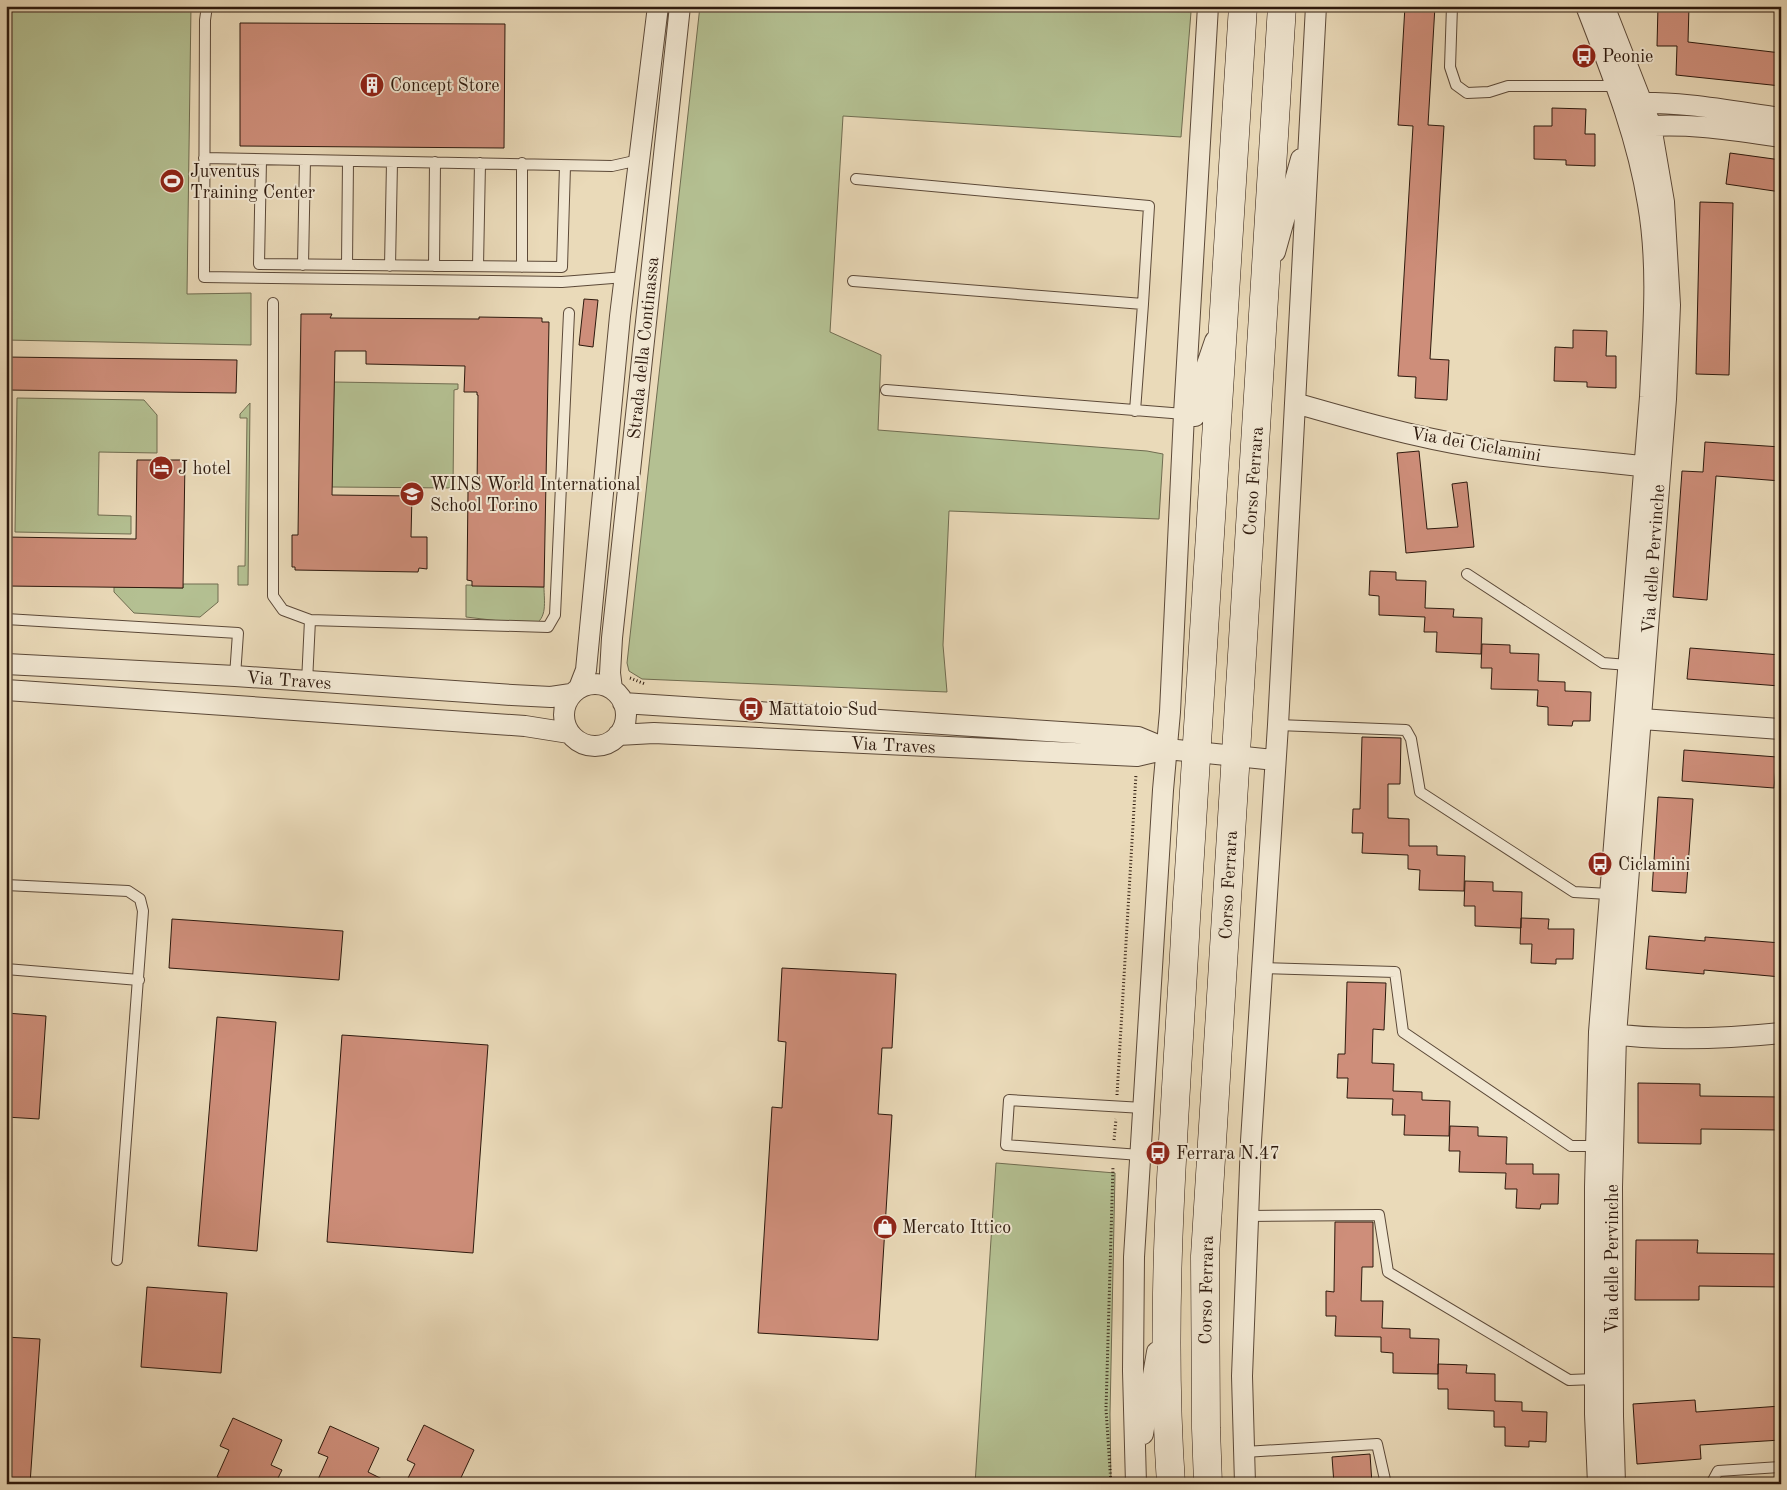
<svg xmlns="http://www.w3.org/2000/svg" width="1787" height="1490" viewBox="0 0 1787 1490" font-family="'Old Standard TT',serif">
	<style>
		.green { fill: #b4c092; stroke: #706c50 }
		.building { fill: #ce8e7a; stroke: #2d190d }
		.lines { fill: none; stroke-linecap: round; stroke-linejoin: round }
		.lane-casing { stroke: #5c4938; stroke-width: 12 }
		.street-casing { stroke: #5c4938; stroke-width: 22 }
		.secondary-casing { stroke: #2d190d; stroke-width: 29 }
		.path { stroke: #2d190d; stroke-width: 3; stroke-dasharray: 1 2.5; stroke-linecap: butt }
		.lane { stroke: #f1e7d2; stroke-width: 10 }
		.street { stroke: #f1e7d2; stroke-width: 20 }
		.secondary { stroke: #f1e7d2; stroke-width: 28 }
		.labels { text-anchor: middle; stroke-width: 4; stroke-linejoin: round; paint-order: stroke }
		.poi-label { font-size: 18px; fill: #2d190d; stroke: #f1e7d2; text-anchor: start }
		.street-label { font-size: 18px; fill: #2d190d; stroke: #f1e7d2 }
	</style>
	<rect width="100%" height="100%" fill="#eadab9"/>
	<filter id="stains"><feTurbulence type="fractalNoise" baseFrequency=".004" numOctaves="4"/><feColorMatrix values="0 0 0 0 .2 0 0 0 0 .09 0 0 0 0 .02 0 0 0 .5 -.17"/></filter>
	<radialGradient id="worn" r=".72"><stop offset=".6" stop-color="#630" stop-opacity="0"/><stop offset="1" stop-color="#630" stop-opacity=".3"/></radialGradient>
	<!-- green -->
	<path class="green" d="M6,6H191L187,294L251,293V345L6,340Z
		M700,6H875L1191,12L1181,137L843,116L830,332L881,355L878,430L1147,451L1163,454L1159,519L949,511L943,645L947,692L642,679L629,671L627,663Z
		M334,382L458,384V389L454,390L453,488L332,487Z
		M17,398L144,400L157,415V453L99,452L98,515L131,516V534L15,532Z
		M250,403L248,585H238V566H245L247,418H240V414Z
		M183,584H218V602L200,617L134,613L114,592V587L183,588Z
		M466,585L544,587C544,601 548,619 533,625L466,617Z
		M996,1163L1115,1173L1110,1414L1111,1484H975Z"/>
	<!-- building -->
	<path class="building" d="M1405,6H1435L1428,125L1444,126L1430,359L1449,360L1447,400L1415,398L1416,377L1398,376L1413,126L1398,125Z
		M1658,6H1689L1688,42L1781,53V86L1676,75L1677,46H1657Z
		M240,23L505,24L504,148L240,146Z
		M1552,108L1586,109L1585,134H1595V166L1566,165V160L1534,159V126H1552Z
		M1730,153L1781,160V192L1726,184Z
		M1700,202L1733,203L1729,375L1696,374Z
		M584,299L598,300L593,347L579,345Z
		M301,314H332L330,318L479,319V317L542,318V322H549L544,587L472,586V581L467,580L468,491H477L478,395H477V392H464L465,366L366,364V351H335L332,495L412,496L411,537H427V569L419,568L418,572L295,570V567H292V535H298Z
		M1573,330L1607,331L1606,356H1616V388L1587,387V382L1554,381L1555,347L1573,348Z
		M6,357L237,360L236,393L6,390Z
		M1705,442L1781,447V481L1716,476L1707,600L1673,597L1682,471L1703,472Z
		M1419,451L1427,529L1458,527L1452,484L1467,482L1474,547L1406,553L1397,453Z
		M137,460H185L183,588L6,586V537L136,539Z
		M1370,571L1396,572V580L1426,581L1425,608L1454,609L1453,617L1482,618L1481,654L1436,652L1437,632H1424L1425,617L1379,615V596L1369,595Z
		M1482,644L1510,645V653L1539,654L1538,681L1565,682V691L1591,692L1590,721H1573L1572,726L1548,725V707L1537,706L1538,690L1491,689L1492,668H1481Z
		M1690,648L1781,655L1780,686L1687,679Z
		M1362,737L1401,738L1400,784H1388V818L1409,819V846H1437V855L1465,856L1464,891L1419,890L1420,870L1408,869V855L1362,853L1363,833H1352L1353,809H1360Z
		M1684,750L1777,757L1774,788L1682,781Z
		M1658,797L1693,799L1686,893L1652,891Z
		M1465,881L1493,882V891L1522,892L1521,928L1475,926V906H1464Z
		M1521,918L1549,919L1548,929H1574L1573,959H1556V964L1531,963L1532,944H1520Z
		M172,919L343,931L339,980L169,968Z
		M1649,936L1705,941V937L1781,943V977L1704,970V974L1646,969Z
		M782,968L896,974L892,1048H882L878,1114L892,1115L878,1340L758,1333L772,1107L782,1108L786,1042L778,1041Z
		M1347,982L1386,983L1384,1030L1373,1029L1372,1063L1394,1064L1393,1091L1422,1092V1100L1450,1101L1449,1136L1404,1135L1405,1115H1392L1393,1099L1347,1098L1348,1078H1337L1338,1054H1345Z
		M6,1013L46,1016L39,1119L6,1117Z
		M217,1017L276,1022L257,1251L198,1246Z
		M342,1035L488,1045L473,1253L327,1242Z
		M1638,1083L1700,1084V1096L1781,1097V1130L1701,1129V1144L1638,1143Z
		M1450,1126L1478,1127V1136L1507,1137L1506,1164H1533V1174H1559L1558,1204H1541L1540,1209L1516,1208L1517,1189H1505L1506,1173L1459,1172L1460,1151H1449Z
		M1335,1222H1373V1267H1362L1361,1301H1383L1382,1328L1410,1329V1338L1439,1339L1438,1374L1393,1373V1353L1381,1352V1337L1335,1336L1336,1316H1326V1291L1334,1292Z
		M1636,1240H1698L1697,1253L1781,1254V1287L1699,1286V1300H1635Z
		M147,1287L227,1293L221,1373L141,1367Z
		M6,1337L40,1339L30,1484H6Z
		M1438,1364L1467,1365L1466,1373L1495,1374V1401L1522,1402V1411L1547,1412L1546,1442L1529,1441V1447L1505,1446V1427H1494V1411L1448,1409V1389H1438Z
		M1695,1400L1696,1412L1781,1406V1440L1700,1445L1701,1459L1637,1464L1633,1404Z
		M233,1418L282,1440L271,1465L282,1470L275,1484H232L217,1477L229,1450L220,1446Z
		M424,1425L474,1450L458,1484H405L415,1464L407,1460Z
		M330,1426L379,1448L368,1472L392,1484H316L328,1457L318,1453Z
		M1370,1454L1372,1484H1334L1332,1457Z"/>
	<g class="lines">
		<defs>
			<path id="lane" d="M207,6L205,20L204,277L562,282L625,277
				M1452,6L1450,67L1456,85L1467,93L1489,92L1508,86H1617
				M204,158L612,166L639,160
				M261,160L259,264L562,267L565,166
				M856,179L1149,206L1143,304
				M303,265L305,160
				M347,265L348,161
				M390,266L392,162
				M434,266L435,162
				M478,266L480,163
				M522,267V163
				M853,281L1143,304L1135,411
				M273,303V596L283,610L310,620L307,682
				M886,390L1184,414
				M1467,574L1603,663L1628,665
				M6,619L238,633L235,676
				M310,620L548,627L555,615L569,313
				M1278,725L1406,730L1411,739L1420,792L1574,892L1609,894
				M6,885L128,891L140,899L143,911L117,1260
				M1261,968L1395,972L1403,1032L1571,1146H1596
				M6,969L139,980
				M1140,1155L1006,1145L1009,1100L1143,1108
				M1248,1216L1379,1215L1388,1272L1569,1380L1595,1379
				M1245,1452L1377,1444L1386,1484
				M1711,1484L1718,1471L1781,1467"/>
			<path id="street" d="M1586,6C1611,71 1637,135 1648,204C1659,268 1653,333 1650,397L1599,1032L1595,1187V1414L1598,1484
				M1604,6L1651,126L1664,202L1670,305L1666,399L1616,1035L1612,1187L1613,1416L1615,1484
				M1631,103C1681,101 1731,111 1781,118
				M1638,127C1686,122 1733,130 1781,137
				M1275,252L1301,159
				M1295,403C1354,420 1414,437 1475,447C1535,457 1596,460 1656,468
				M1195,416L1201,382L1215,341
				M6,664L235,676L512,695L551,697L571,694
				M564 715a31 31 0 1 1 62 0a31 31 0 1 1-62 0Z
				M579,688L586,670L620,316L658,6
				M612,689L610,673L612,638L680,6
				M6,690L525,726L569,733
				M623,703L1138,737L1167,749
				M1628,718L1781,729
				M618,735L654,733L1137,756L1167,749L1275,760
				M1603,1033C1661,1041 1723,1039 1781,1033
				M1143,1434L1157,1352
				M1136,1484L1133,1371L1134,1257L1163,790L1170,712L1184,414L1208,6
				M1245,1484L1242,1376L1251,1141L1278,725L1316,6"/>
			<path id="secondary" d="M1171,1484C1158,1296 1176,1107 1186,919C1203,615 1224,311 1243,6
				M1208,1484L1206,1428L1205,1256L1282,6"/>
		</defs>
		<!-- lane casing -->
		<use href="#lane" class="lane-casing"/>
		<!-- street casing -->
		<use href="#street" class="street-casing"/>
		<!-- secondary casing -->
		<use href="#secondary" class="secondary-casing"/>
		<!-- path -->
		<path class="path" d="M630,678L645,684
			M1117,1095L1136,774
			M1114,1140L1116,1119
			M1111,1484L1106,1409L1113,1166"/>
		<!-- lane -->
		<use href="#lane" class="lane"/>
		<!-- street -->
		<use href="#street" class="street"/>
		<!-- secondary -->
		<use href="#secondary" class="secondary"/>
	</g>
	<!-- icons -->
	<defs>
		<symbol id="bus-disc" viewBox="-11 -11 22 22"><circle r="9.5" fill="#8f2418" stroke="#f1e7d2"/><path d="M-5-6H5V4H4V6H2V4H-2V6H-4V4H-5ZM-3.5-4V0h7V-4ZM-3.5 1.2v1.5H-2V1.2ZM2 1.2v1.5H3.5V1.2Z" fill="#fff"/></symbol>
		<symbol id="building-disc" viewBox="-11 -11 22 22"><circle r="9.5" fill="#8f2418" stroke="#f1e7d2"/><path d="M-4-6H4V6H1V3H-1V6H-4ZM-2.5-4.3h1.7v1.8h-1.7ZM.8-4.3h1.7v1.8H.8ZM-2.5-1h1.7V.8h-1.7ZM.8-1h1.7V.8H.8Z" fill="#fff"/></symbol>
		<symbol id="stadium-disc" viewBox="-11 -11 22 22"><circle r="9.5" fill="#8f2418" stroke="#f1e7d2"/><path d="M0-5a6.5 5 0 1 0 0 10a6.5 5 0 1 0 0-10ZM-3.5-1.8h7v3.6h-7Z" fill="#fff"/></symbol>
		<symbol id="hotel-disc" viewBox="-11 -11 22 22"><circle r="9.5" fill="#8f2418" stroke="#f1e7d2"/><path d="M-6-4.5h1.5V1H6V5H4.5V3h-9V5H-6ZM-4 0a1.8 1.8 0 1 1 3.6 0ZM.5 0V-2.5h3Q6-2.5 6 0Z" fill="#fff"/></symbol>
		<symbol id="school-disc" viewBox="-11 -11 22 22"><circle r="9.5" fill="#8f2418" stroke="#f1e7d2"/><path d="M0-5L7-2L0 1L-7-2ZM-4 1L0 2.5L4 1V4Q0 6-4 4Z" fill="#fff"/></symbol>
		<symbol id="shop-disc" viewBox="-11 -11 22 22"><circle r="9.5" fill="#8f2418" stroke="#f1e7d2"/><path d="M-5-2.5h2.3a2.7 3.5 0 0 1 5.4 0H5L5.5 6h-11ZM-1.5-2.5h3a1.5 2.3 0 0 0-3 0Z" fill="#fff"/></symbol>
	</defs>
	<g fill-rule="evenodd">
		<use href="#bus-disc" x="1570" y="42" width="28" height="28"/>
		<use href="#building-disc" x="358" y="71" width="28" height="28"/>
		<use href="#stadium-disc" x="158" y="167" width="28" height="28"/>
		<use href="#hotel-disc" x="147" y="454" width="28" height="28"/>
		<use href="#school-disc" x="398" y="480" width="28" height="28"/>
		<use href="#bus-disc" x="737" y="695" width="28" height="28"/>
		<use href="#bus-disc" x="1586" y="850" width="28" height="28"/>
		<use href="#bus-disc" x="1144" y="1139" width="28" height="28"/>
		<use href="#shop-disc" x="871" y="1213" width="28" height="28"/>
	</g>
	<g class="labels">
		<!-- poi labels -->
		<g class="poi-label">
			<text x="1602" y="62">Peonie</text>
			<text x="390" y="91">Concept Store</text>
			<text x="190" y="177">Juventus<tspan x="190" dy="21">Training Center</tspan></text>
			<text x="178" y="474">J hotel</text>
			<text x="430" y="490">WINS World International<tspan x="430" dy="21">School Torino</tspan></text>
			<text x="768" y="715">Mattatoio Sud</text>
			<text x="1618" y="870">Ciclamini</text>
			<text x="1176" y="1159">Ferrara N.47</text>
			<text x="902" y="1233">Mercato Ittico</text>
		</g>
		<!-- street labels -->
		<g class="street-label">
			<text transform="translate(643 348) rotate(-84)" y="6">Strada della Continassa</text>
			<text transform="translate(1476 444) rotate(10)" y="6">Via dei Ciclamini</text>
			<text transform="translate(1253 481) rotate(-86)" y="6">Corso Ferrara</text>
			<text transform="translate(1653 559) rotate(-86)" y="6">Via delle Pervinche</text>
			<text transform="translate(289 680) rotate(4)" y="6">Via Traves</text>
			<text transform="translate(893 745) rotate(3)" y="6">Via Traves</text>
			<text transform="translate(1228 885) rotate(-87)" y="6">Corso Ferrara</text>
			<text transform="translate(1612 1259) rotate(-90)" y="6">Via delle Pervinche</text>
			<text transform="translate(1206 1290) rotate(-89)" y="6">Corso Ferrara</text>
		</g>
	</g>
	<!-- margin -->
	<rect width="1787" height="1490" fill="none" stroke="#eadab9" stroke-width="25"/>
	<rect x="8" y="8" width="1772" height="1475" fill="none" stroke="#2d190d" stroke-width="2.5"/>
	<rect x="12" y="12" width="1762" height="1465" fill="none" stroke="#2d190d"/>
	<rect width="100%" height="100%" filter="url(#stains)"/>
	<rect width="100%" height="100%" fill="url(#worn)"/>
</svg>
